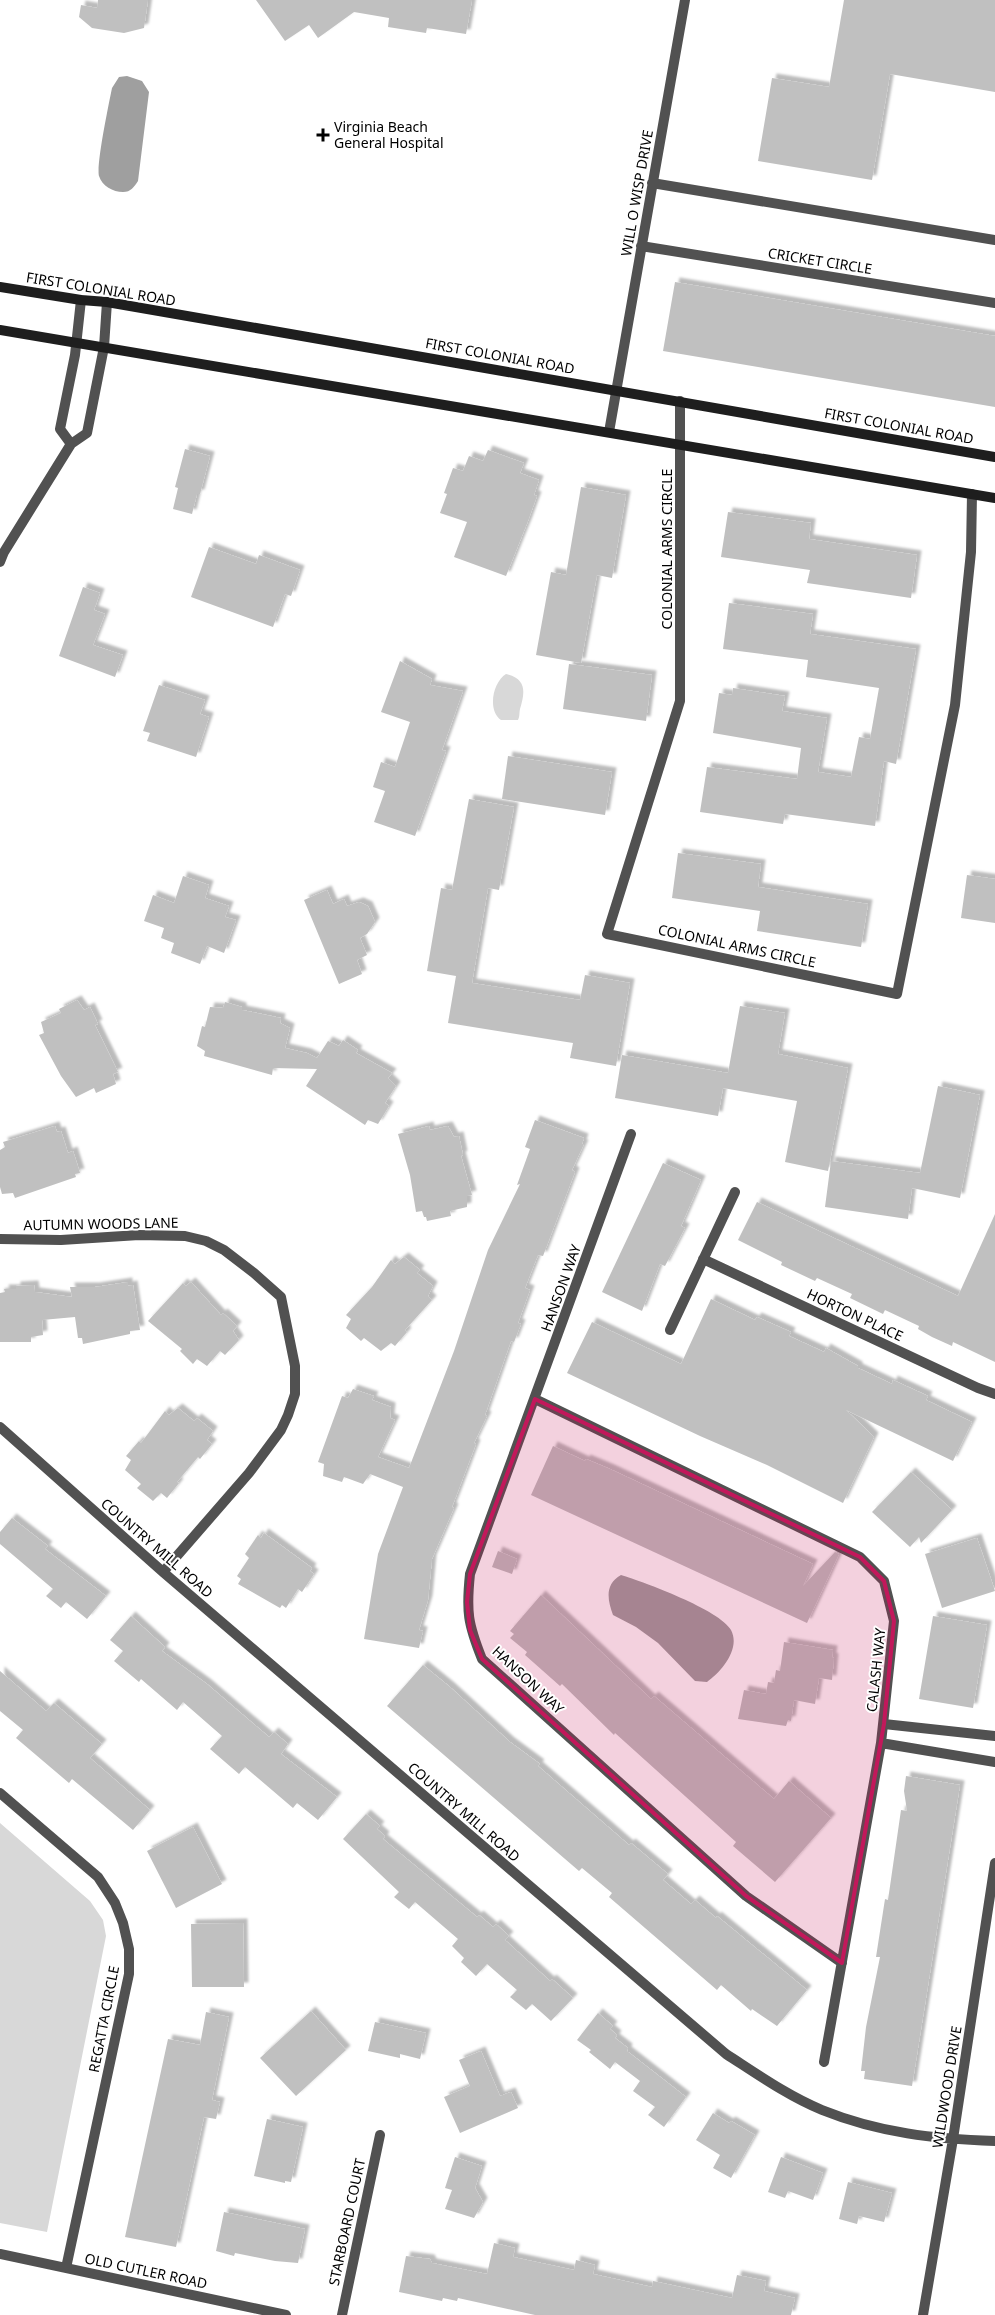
<svg xmlns="http://www.w3.org/2000/svg" width="995" height="2315" viewBox="0 0 995 2315" font-family="'Noto Sans',sans-serif">
	<style>
		.green { fill: #d8d8d8 }
		.water { fill: #9f9f9f }
		.building { fill: #c0c0c0; filter: url(#shadow) }
		.lines { fill: none; stroke-linecap: round; stroke-linejoin: round }
		.street { stroke: #515151; stroke-width: 10 }
		.secondary { stroke: #1e1e1e; stroke-width: 10 }
		.marked { fill: #c2185b; fill-opacity: 0.2; stroke: #c2185b; stroke-width: 4; stroke-linejoin: round }
		.poi-dot { fill: #000; stroke: #fff; stroke-width: 2 }
		.labels { text-anchor: middle; stroke-width: 4; stroke-linejoin: round; paint-order: stroke }
		.poi-label { font-size: 14px; fill: #000; stroke: #fff; text-anchor: start }
		.street-label { font-size: 14px; fill: #000; stroke: #fff }
	</style>
	<defs>
		<filter id="shadow"><feDropShadow dx="4.5" dy="-4.5" stdDeviation="1" flood-color="#0004"/></filter>
	</defs>
	<rect width="100%" height="100%" fill="#fff"/>
	<!-- green -->
	<path class="green" d="M506,674C527,679 525,692 520,709C519,714 520,716 518,720H501C487,710 493,682 506,674Z
		M0,1823L90,1901L103,1920L106,1936L47,2232L0,2223Z"/>
	<!-- water -->
	<path class="water" d="M127,76L142,81L149,92L138,181C134,187 131,192 123,192C113,192 102,186 99,176C96,165 109,103 112,88L119,77Z
		M621,1575C644,1582 720,1610 731,1630C741,1649 721,1672 707,1682L695,1681L658,1643L636,1627L613,1615C607,1599 605,1584 621,1575Z"/>
	<!-- building -->
	<path class="building" d="M98,0H148L144,28L124,33L92,28L79,17L81,5L97,8Z
		M256,0H472L466,34L427,28L426,33L388,27L389,18L354,12L318,38L309,25L285,41Z
		M844,0H995V92L890,74L872,180L758,161L772,78L829,87Z
		M675,282L995,336V407L663,351Z
		M185,449L210,456L200,494H197L192,514L173,509L178,488L175,487Z
		M488,450L524,463L520,473L539,480L534,495L537,496L528,521L506,576L454,557L467,522L440,513L447,494L444,493L453,468L463,471L469,456L483,461Z
		M581,487L626,495L612,578L597,575L581,663L536,655L551,572L566,575Z
		M728,512L811,523L809,539L917,555L911,598L807,583L810,570L721,557Z
		M209,547L256,564L259,555L300,570L291,596L285,594L273,627L191,597Z
		M83,587L100,593L94,610L105,614L93,645L123,655L115,677L59,656Z
		M729,603L813,614L810,634L916,649L896,764L884,761L875,826L785,814L783,824L700,812L707,767L797,779L801,748L713,733L719,693L732,695L733,688L785,696L782,711L827,718L818,772L851,777L859,737L870,739L879,688L806,677L808,660L723,649Z
		M400,661L432,679L430,685L463,691L442,750L446,751L415,836L374,822L385,791L373,787L381,762L395,767L410,722L381,712Z
		M569,664L652,675L646,721L563,709Z
		M159,685L205,700L200,714L209,717L196,757L147,741L150,733L143,731Z
		M508,756L612,772L605,815L502,799Z
		M469,799L514,807L499,890L488,888L472,983L580,1000L585,975L630,983L616,1066L570,1058L573,1043L448,1023L456,976L427,971L441,888L452,890Z
		M678,853L761,864L758,887L868,904L861,947L757,931L760,911L672,898Z
		M967,875L995,879V923L961,918Z
		M183,876L209,885L205,898L229,906L225,917L236,920L224,953L207,946L200,964L171,953L174,943L161,938L164,928L144,921L153,895L174,903Z
		M327,890L333,904L344,899L347,906L359,902L368,906L375,922L367,934L360,938L367,955L357,960L362,974L339,984L304,900Z
		M77,1000L84,1010L90,1007L98,1024L95,1025L118,1072L113,1074L116,1084L96,1093L94,1088L76,1097L61,1076L39,1035L44,1033L41,1022L61,1013L59,1009Z
		M225,1002L242,1007V1010L281,1018L280,1023L290,1028L285,1048L307,1053L317,1058L328,1041L339,1046L343,1040L358,1050L356,1053L392,1073L388,1078L396,1086L385,1103L389,1106L378,1124L368,1120L365,1125L306,1086L317,1069L273,1068L272,1075L204,1056L205,1051L197,1046L202,1026L205,1027L210,1007L223,1008Z
		M740,1006L785,1013L778,1054L848,1068L828,1171L785,1162L797,1101L723,1088L718,1116L615,1098L622,1055L728,1073Z
		M938,1086L980,1095L960,1198L912,1188L908,1219L825,1207L831,1161L920,1173Z
		M535,1120L584,1138L582,1144H584L572,1170L575,1172L543,1256L538,1255L525,1288L530,1290L518,1323L521,1324L514,1342L511,1341L485,1415L487,1416L474,1443L476,1444L452,1507L454,1508L432,1559L428,1600L419,1630L423,1631L419,1648L364,1639L378,1554L403,1487L370,1474L363,1484L344,1477L342,1482L323,1476L324,1464L318,1462L342,1396L348,1398L353,1389L374,1396L372,1400L391,1407L390,1418L395,1420L378,1457L409,1468L454,1351L488,1250L520,1184L517,1185L530,1149L525,1147Z
		M55,1126L57,1132L61,1131L68,1153L73,1151L80,1173L75,1174L76,1177L15,1198L13,1193L2,1194L0,1187V1150L5,1147L3,1142Z
		M429,1126L430,1130L448,1126L454,1137L459,1136L463,1155L461,1156L472,1195L467,1196V1207L450,1211L451,1216L427,1221L426,1217H424L422,1211L416,1212L410,1175L398,1134Z
		M663,1163L701,1180L681,1226L685,1228L665,1266L660,1264L642,1311L602,1292Z
		M757,1202L958,1296L995,1214V1362L953,1342L952,1346L932,1337L918,1329L919,1326L885,1310L883,1314L850,1298L852,1294L817,1278L815,1281L781,1265L782,1262L738,1240Z
		M404,1257L420,1270L417,1273L433,1286L428,1296L432,1300L405,1330L407,1332L395,1346L391,1343L381,1351L364,1338L361,1341L346,1328L351,1319L346,1315L372,1287L391,1260L395,1264Z
		M128,1282V1286L133,1285L140,1330L130,1331V1334L83,1344L82,1338H78L75,1317L42,1320L43,1335L31,1337V1342H0V1293L5,1292L4,1289H16V1286L34,1285L35,1292L72,1297L70,1287H95Z
		M191,1282L221,1315L223,1313L237,1326L233,1331L239,1340L225,1355L220,1351L207,1366L197,1359L193,1364L180,1351L182,1349L148,1321L183,1283L186,1286Z
		M711,1299L755,1320L757,1317L791,1332L789,1336L824,1352L826,1348L858,1366V1368L892,1384L893,1380L928,1396L926,1400L972,1422L953,1461L846,1410L874,1437L843,1503L767,1465L700,1436L567,1373L592,1322L681,1364Z
		M178,1408L194,1421L197,1418L213,1431L207,1440L212,1444L200,1459L198,1457L177,1482L179,1483L167,1498L161,1493L153,1501L137,1488L141,1484L125,1470L131,1460L126,1456L139,1441L141,1443L165,1411L169,1415Z
		M553,1446L585,1461L586,1459L610,1469L813,1564L803,1586L835,1552L839,1554L807,1623L531,1495Z
		M911,1472L952,1510L921,1543L919,1537L910,1547L872,1512Z
		M12,1518L48,1546L45,1549L106,1596L87,1619L66,1602L61,1608L46,1596L53,1589L0,1544V1532Z
		M264,1533L312,1568L310,1571L314,1574L302,1592L298,1589L286,1608L282,1605L280,1608L238,1584L241,1579L237,1576L249,1558L245,1554L258,1535L261,1538Z
		M977,1538L995,1591L942,1608L925,1554Z
		M498,1551L517,1559L512,1574L492,1567Z
		M541,1595L651,1699L654,1696L774,1799L789,1781L831,1818L775,1882L733,1846L736,1842L615,1733L614,1735L562,1684L560,1686L525,1655L527,1652L510,1638L514,1634L510,1631Z
		M131,1616L165,1647L162,1651L207,1684L269,1737L274,1732L288,1744L281,1754L337,1797L318,1820L297,1803L293,1808L245,1767L239,1774L210,1749L222,1736L183,1702L177,1710L141,1679L139,1682L114,1661L123,1651L110,1640Z
		M933,1616L987,1625L973,1708L919,1699Z
		M784,1642L833,1650L832,1657L834,1658L832,1680L819,1678L815,1704L794,1700L791,1721L788,1720L786,1726L738,1719L744,1690L766,1694L768,1682L774,1683L776,1670L780,1671Z
		M423,1665L450,1687L510,1742L540,1764L538,1766L629,1845L631,1843L668,1874L663,1880L691,1904L695,1900L716,1918L717,1916L807,1990L777,2026L752,2009L751,2011L721,1985L717,1990L609,1897L612,1893L582,1868L579,1871L387,1706Z
		M0,1671L46,1711L54,1703L102,1744L90,1758L150,1810L133,1830L72,1779L69,1783L16,1738L23,1730L0,1711Z
		M906,1776L960,1785L912,2086L864,2079L865,2071H861L866,2027L880,1957H876L885,1899L888,1900L901,1810L907,1811L904,1791Z
		M366,1814L380,1826L377,1829L385,1836L383,1839L477,1917L479,1915L493,1927L496,1924L509,1936L505,1940L550,1981L552,1979L573,1998L551,2021L532,2004L526,2010L510,1997L517,1990L487,1964L476,1976L461,1962L464,1958L452,1946L458,1939L415,1902L409,1909L394,1897L399,1892L343,1839Z
		M193,1827L222,1884L176,1908L147,1851Z
		M243,1923L244,1987H192L191,1924Z
		M311,2011L346,2050L296,2096L260,2058Z
		M206,2012L229,2017L212,2100L220,2102L216,2119L204,2117L176,2247L125,2237L168,2039L200,2045Z
		M598,2013L613,2026L610,2029L617,2035L615,2038L628,2048L627,2051L686,2097L664,2127L648,2115L655,2107L633,2091L640,2081L615,2062L610,2069L589,2052L591,2050L577,2040Z
		M375,2022L426,2033L420,2059L400,2054V2058L368,2051Z
		M481,2051L500,2096L511,2092L518,2108L460,2133L444,2097L470,2086L459,2060Z
		M713,2113L729,2123L731,2121L755,2135L731,2178L713,2168L720,2155L696,2140Z
		M267,2119L303,2127L291,2182L285,2181V2183L254,2176Z
		M455,2157L482,2166L475,2188L483,2202L474,2218L445,2209L452,2190L445,2188Z
		M781,2157L823,2173L813,2200L788,2191L785,2198L768,2192Z
		M848,2182L892,2193L884,2222L859,2216L857,2224L839,2219Z
		M224,2212L305,2229L298,2263L275,2261L235,2253L234,2256L216,2251Z
		M494,2243L515,2248L513,2257L574,2270L576,2260L595,2265L593,2274L652,2287L653,2281L732,2298L737,2275L766,2281L764,2291L795,2298L791,2315H535L458,2298L457,2301L443,2298L442,2301L399,2292L406,2256L430,2259L432,2263L487,2274Z"/>
	<g class="lines">
		<!-- street -->
		<path class="street" d="M652,183L995,240
			M641,246L995,303
			M680,401V701L607,934L897,994L955,705L971,552L972,494
			M609,432L685,0
			M71,444L60,429L75,355L81,300
			M0,562L4,552L71,444L87,433L104,347L107,302
			M631,1134L470,1574C466,1612 468,1624 482,1659L746,1896L842,1963
			M0,1239L61,1240L139,1235L185,1236L206,1241L224,1250L254,1273L281,1297L295,1366V1394L288,1415L281,1430L249,1473L163,1572
			M703,1259L978,1388L995,1394
			M670,1330L735,1192
			M535,1399L860,1557L884,1581L894,1621L881,1743L824,2062
			M0,1427L163,1572L726,2054C757,2074 788,2096 822,2110C879,2133 935,2139 995,2141
			M884,1724L995,1736
			M881,1743L995,1762
			M0,1793L98,1877L115,1903L123,1923L129,1949V1974L66,2268
			M0,2254L286,2315
			M342,2315L380,2135
			M923,2315L953,2139L995,1863"/>
		<!-- secondary -->
		<path class="secondary" d="M0,287L81,300L107,302L995,457
			M0,330L995,498"/>
	</g>
	<!-- marked area -->
	<path class="marked" d="M535,1399L860,1557L884,1581L894,1621L884,1724L842,1963L746,1896L482,1659L470,1630L467,1602L470,1574Z"/>
	<!-- markers -->
	<path class="poi-dot" d="M320.5 127.5h5v5h5v5h-5v5h-5v-5h-5v-5h5z"/>
	<g class="labels">
		<!-- poi labels -->
		<g class="poi-label">
			<text x="334" y="132">Virginia Beach<tspan x="334" dy="16">General Hospital</tspan></text>
		</g>
		<!-- street labels -->
		<g class="street-label">
			<text transform="translate(637 193) rotate(-80)" y="5">WILL O WISP DRIVE</text>
			<text transform="translate(820 261) rotate(9)" y="5">CRICKET CIRCLE</text>
			<text transform="translate(101 289) rotate(9)" y="5">FIRST COLONIAL ROAD</text>
			<text transform="translate(500 356) rotate(10)" y="5">FIRST COLONIAL ROAD</text>
			<text transform="translate(899 426) rotate(10)" y="5">FIRST COLONIAL ROAD</text>
			<text transform="translate(667 549) rotate(-90)" y="5">COLONIAL ARMS CIRCLE</text>
			<text transform="translate(737 946) rotate(12)" y="5">COLONIAL ARMS CIRCLE</text>
			<text transform="translate(101 1224) rotate(-1)" y="5">AUTUMN WOODS LANE</text>
			<text transform="translate(561 1288) rotate(-70)" y="5">HANSON WAY</text>
			<text transform="translate(855 1315) rotate(25)" y="5">HORTON PLACE</text>
			<text transform="translate(157 1548) rotate(41)" y="5">COUNTRY MILL ROAD</text>
			<text transform="translate(876 1670) rotate(-84)" y="5">CALASH WAY</text>
			<text transform="translate(528 1680) rotate(43)" y="5">HANSON WAY</text>
			<text transform="translate(464 1812) rotate(41)" y="5">COUNTRY MILL ROAD</text>
			<text transform="translate(104 2019) rotate(-79)" y="5">REGATTA CIRCLE</text>
			<text transform="translate(947 2087) rotate(-81)" y="5">WILDWOOD DRIVE</text>
			<text transform="translate(347 2222) rotate(-78)" y="5">STARBOARD COURT</text>
			<text transform="translate(146 2271) rotate(12)" y="5">OLD CUTLER ROAD</text>
		</g>
	</g>
</svg>
